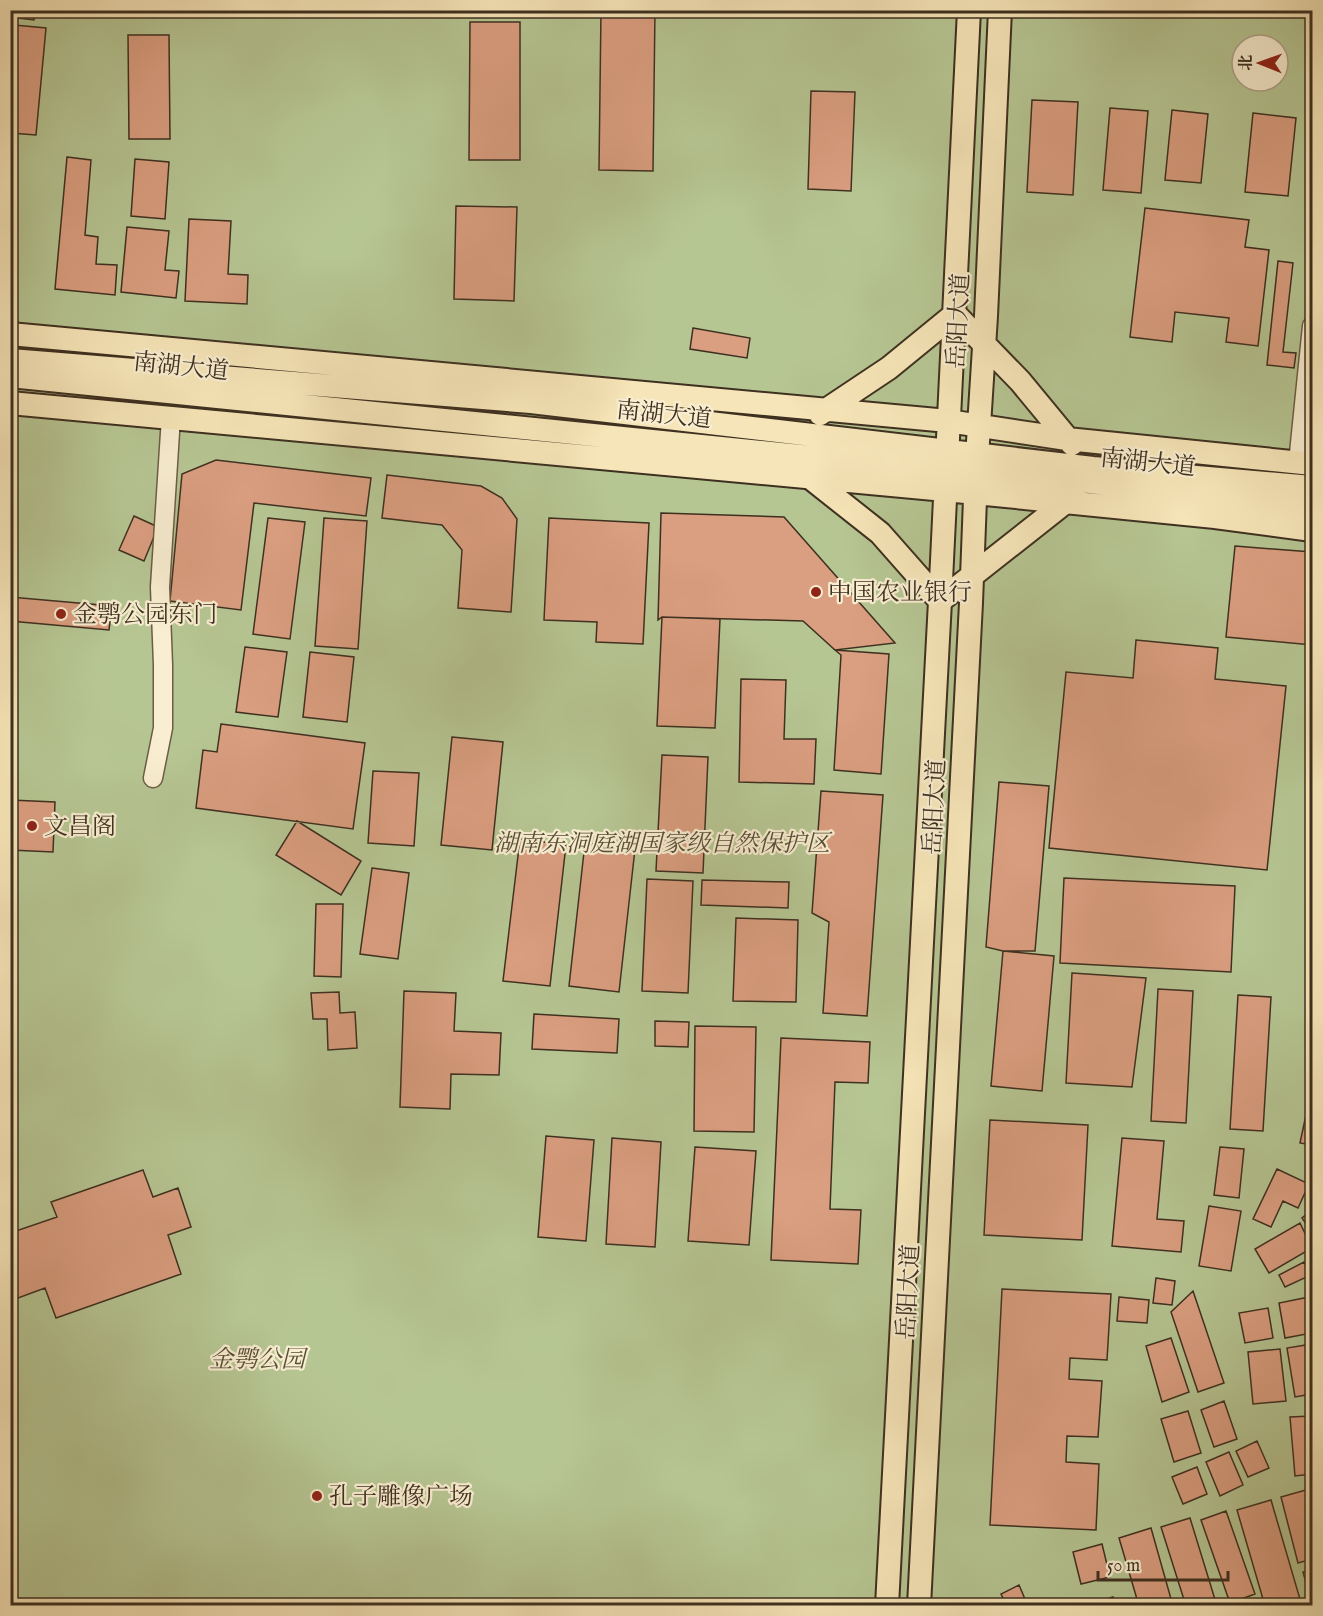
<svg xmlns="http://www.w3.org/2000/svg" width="1323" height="1616" viewBox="0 0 1323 1616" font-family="'IM FELL English','Noto Serif SC',serif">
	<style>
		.green { fill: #b6c693; stroke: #7a7b5a; stroke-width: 1.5; fill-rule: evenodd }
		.building { fill: #da9e80; stroke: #3e3020; stroke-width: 1.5 }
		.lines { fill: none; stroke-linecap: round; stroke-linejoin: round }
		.minor-casing { stroke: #6c5d46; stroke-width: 21 }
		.major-casing { stroke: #3e3020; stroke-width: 26 }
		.minor { stroke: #f9eed1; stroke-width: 18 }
		.major { stroke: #f6e5b8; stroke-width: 22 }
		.poi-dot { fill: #8f2418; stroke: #f9eed1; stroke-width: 2 }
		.labels { text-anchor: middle; stroke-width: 4.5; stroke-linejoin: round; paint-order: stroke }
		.street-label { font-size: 24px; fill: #3e3020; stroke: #f9eed1 }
		.poi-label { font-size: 24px; fill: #3e3020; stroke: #f9eed1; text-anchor: start }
		.park-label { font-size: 24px; font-style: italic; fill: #564e37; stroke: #f9eed1 }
	</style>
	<rect width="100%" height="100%" fill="#f6e5b8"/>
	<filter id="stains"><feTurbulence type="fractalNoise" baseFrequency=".00333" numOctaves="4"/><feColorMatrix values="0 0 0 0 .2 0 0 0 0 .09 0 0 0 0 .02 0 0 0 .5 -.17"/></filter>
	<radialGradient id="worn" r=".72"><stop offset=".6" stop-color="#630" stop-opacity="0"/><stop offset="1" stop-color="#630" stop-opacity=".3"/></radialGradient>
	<!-- green -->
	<path class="green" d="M11,11H1312V1605L11,1606ZM1242,45H1278V81H1242Z"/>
	<!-- building -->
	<path class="building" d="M10,10H36L34,20L10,17Z
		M601,10H655L653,171L599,170Z
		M470,22H520V160H469Z
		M14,25L46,28L36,135L10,133V64Z
		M128,35H169L170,139H129Z
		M811,91L855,92L851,191L808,189Z
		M1032,100L1078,102L1073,195L1027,192Z
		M1110,108L1148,111L1141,193L1103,190Z
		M1172,110L1208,114L1201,183L1165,180Z
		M1253,113L1296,118L1288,196L1245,192Z
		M67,157L91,160L85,235L98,237L96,264L117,265L115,295L55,289Z
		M135,159L169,162L165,219L131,216Z
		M456,206L517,207L514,301L454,299Z
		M1145,208L1249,220L1245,247L1269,250L1258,346L1226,342L1229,318L1175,312L1172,342L1130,337Z
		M189,219L231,221L228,274L248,275L247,304L185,301Z
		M127,227L169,231L165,270L179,271L176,298L121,292Z
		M1278,261L1293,263L1283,352L1296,353L1294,368L1267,365Z
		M693,328L750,338L747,358L690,349Z
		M216,460L371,478L366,516L254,503L241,610L170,601L182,474Z
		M387,475L481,486L502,498L517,519L511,612L458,608L462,550L442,525L382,518Z
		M661,513L784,517L895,643L835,650L803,621L662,617L658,620Z
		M134,516L158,527L144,561L119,550Z
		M268,518L305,522L290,639L253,634Z
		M324,518L367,521L358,649L315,646Z
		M549,518L649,523L643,644L596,642L597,622L544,620Z
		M1235,546L1312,552V645L1226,637Z
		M10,597L112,606L109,630L10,621Z
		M662,617L720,619L715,728L657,726Z
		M1136,640L1218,648L1215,679L1286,686L1267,870L1049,848L1066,672L1133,678Z
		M245,647L287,652L278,717L236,712Z
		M835,650L889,654L881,774L834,770L841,655Z
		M310,652L354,657L347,722L303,717Z
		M741,679L786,680L784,739H816L814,784L739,782Z
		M221,724L365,743L353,829L196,808L203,750L217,752Z
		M452,737L503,742L492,850L441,845Z
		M662,755L708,757L703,873L656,871Z
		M373,771L419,773L414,846L368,843Z
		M999,782L1049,786L1035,951H1003L986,947Z
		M821,791L883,795L867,1016L823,1013L829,922L812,913Z
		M10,800L55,802L53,852L10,850Z
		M297,821L361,861L341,895L276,855Z
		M520,839L566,845L550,986L503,981Z
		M585,843L635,849L619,992L569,986Z
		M372,868L409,873L398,959L360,954Z
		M1064,878L1235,886L1231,972L1060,963Z
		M647,879L693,881L688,993L642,991Z
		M702,880L789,882L788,908L701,905Z
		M316,904H343L341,977L314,976Z
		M736,918L798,920L796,1002L733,1001Z
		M1003,951L1054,956L1042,1091L991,1086Z
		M1072,973L1146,978L1132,1087L1066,1083Z
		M1158,989L1193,991L1186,1123L1151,1121Z
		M404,991L456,993L454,1031L501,1033L499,1075L451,1074L450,1109L400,1107Z
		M339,992L340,1013L355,1012L357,1048L328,1050L327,1019H313L311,993Z
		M1238,995L1271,997L1263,1131L1230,1129Z
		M534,1014L619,1019L617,1053L532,1049Z
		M655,1021L689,1022L688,1047L655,1046Z
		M695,1026L756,1027L754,1132L694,1131Z
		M781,1038L870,1042L868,1083L835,1082L830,1209L861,1210L858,1264L771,1260Z
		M1312,1087V1145L1300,1143Z
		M990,1120L1088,1125L1082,1240L984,1235Z
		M546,1136L594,1140L586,1241L538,1237Z
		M612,1138L661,1142L655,1247L606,1244Z
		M1122,1138L1164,1141L1157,1219L1184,1221L1181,1252L1112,1246Z
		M695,1147L756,1151L749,1245L688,1241Z
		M1220,1147L1244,1149L1239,1198L1214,1195Z
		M1277,1169L1309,1184L1298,1208L1283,1201L1271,1227L1253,1219Z
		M143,1170L153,1197L178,1188L191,1227L168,1235L181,1274L56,1318L45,1288L10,1301V1233L57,1217L51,1202Z
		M1209,1206L1241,1211L1231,1271L1199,1266Z
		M1312,1210V1233L1302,1218Z
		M1300,1223L1312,1248L1269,1273L1255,1249Z
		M1304,1262L1311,1275L1285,1287L1279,1275Z
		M1156,1278L1175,1281L1172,1305L1153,1303Z
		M1002,1289L1111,1294L1107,1360L1070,1358L1069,1379L1102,1381L1098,1437L1067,1436L1066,1462L1099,1464L1096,1530L990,1525Z
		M1193,1291L1224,1383L1198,1392L1171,1312Z
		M1119,1297L1149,1300L1147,1323L1117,1321Z
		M1309,1297L1312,1316V1333L1285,1338L1279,1303Z
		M1268,1308L1273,1338L1245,1343L1239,1313Z
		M1171,1338L1189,1392L1162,1402L1146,1346Z
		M1312,1344V1394L1295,1397L1287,1348Z
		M1280,1349L1286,1401L1253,1404L1248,1352Z
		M1224,1401L1237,1439L1214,1447L1201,1410Z
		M1188,1411L1201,1453L1174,1462L1161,1419Z
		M1312,1416V1474L1295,1476L1290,1417Z
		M1257,1441L1269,1468L1248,1477L1236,1451Z
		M1229,1452L1243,1485L1220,1496L1206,1462Z
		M1197,1467L1207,1494L1183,1504L1172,1477Z
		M1306,1490L1312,1514V1559L1298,1563L1281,1497Z
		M1271,1500L1302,1606H1265L1237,1510Z
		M1226,1511L1255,1594L1230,1603L1201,1520Z
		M1190,1518L1217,1606H1186L1161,1527Z
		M1151,1528L1173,1606H1139L1119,1538Z
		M1102,1544L1110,1577L1081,1584L1073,1552Z
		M1312,1570V1588L1308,1590L1303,1572Z
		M1019,1585L1028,1606H1007L1001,1594Z
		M1113,1597L1116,1606H1086V1605Z"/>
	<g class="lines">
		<defs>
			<path id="minor" d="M1298,463L1312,326
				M153,778L163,728V665L160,587L171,417"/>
			<path id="major" d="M10,334L948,421L1067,439L1312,464
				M10,360L531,402L1093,468L1312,487
				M10,376L998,476L1090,482L1312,508
				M10,403L945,490L1215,517L1312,530
				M820,414L889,368L955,314L1020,381L1072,444
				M808,476L880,533L940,601L1072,497
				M887,1606L940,601L969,10
				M919,1606L971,603L976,473L986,316L1000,10"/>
		</defs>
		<!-- minor casing -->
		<use href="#minor" class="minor-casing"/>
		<!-- major casing -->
		<use href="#major" class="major-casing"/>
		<!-- minor -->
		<use href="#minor" class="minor"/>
		<!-- major -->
		<use href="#major" class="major"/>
	</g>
	<!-- markers -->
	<g class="poi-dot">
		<circle cx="816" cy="592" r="6"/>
		<circle cx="61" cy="614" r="6"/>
		<circle cx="32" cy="826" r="6"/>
		<circle cx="317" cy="1496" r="6"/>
	</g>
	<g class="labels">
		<!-- street labels -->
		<g class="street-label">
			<text transform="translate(958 321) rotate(-87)" y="8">岳阳大道</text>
			<text transform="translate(181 366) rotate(6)" y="8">南湖大道</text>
			<text transform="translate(664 414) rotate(6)" y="8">南湖大道</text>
			<text transform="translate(1148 462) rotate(6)" y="8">南湖大道</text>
			<text transform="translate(934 807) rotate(-87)" y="8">岳阳大道</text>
			<text transform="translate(908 1292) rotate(-87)" y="8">岳阳大道</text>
		</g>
		<!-- poi labels -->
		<g class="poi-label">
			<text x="828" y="600">中国农业银行</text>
			<text x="73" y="622">金鹗公园东门</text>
			<text x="44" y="834">文昌阁</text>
			<text x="329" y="1504">孔子雕像广场</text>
		</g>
		<!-- park labels -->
		<g class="park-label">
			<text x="662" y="851">湖南东洞庭湖国家级自然保护区</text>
			<text x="257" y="1367">金鹗公园</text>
		</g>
	</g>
	<!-- margin -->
	<rect width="1323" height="1616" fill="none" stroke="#f6e5b8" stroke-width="36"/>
	<rect x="12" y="12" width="1299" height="1592" fill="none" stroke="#3e3020" stroke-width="3"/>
	<rect x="18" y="18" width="1287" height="1580" fill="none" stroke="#3e3020" stroke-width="1.5"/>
	<!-- north arrow -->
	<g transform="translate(1260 63) rotate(271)"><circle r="28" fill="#f9eed1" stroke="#aea28a" stroke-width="1.5"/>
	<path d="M0-4.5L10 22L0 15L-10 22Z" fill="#8f2418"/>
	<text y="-9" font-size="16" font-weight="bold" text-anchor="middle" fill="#3e3020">北</text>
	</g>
	<!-- scale -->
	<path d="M1098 1571v9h130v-9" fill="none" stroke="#3e3020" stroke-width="3"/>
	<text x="1107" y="1571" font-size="18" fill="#3e3020" stroke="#f9eed1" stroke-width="4.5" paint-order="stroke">50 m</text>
	<rect width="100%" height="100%" filter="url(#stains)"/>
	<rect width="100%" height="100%" fill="url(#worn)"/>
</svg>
